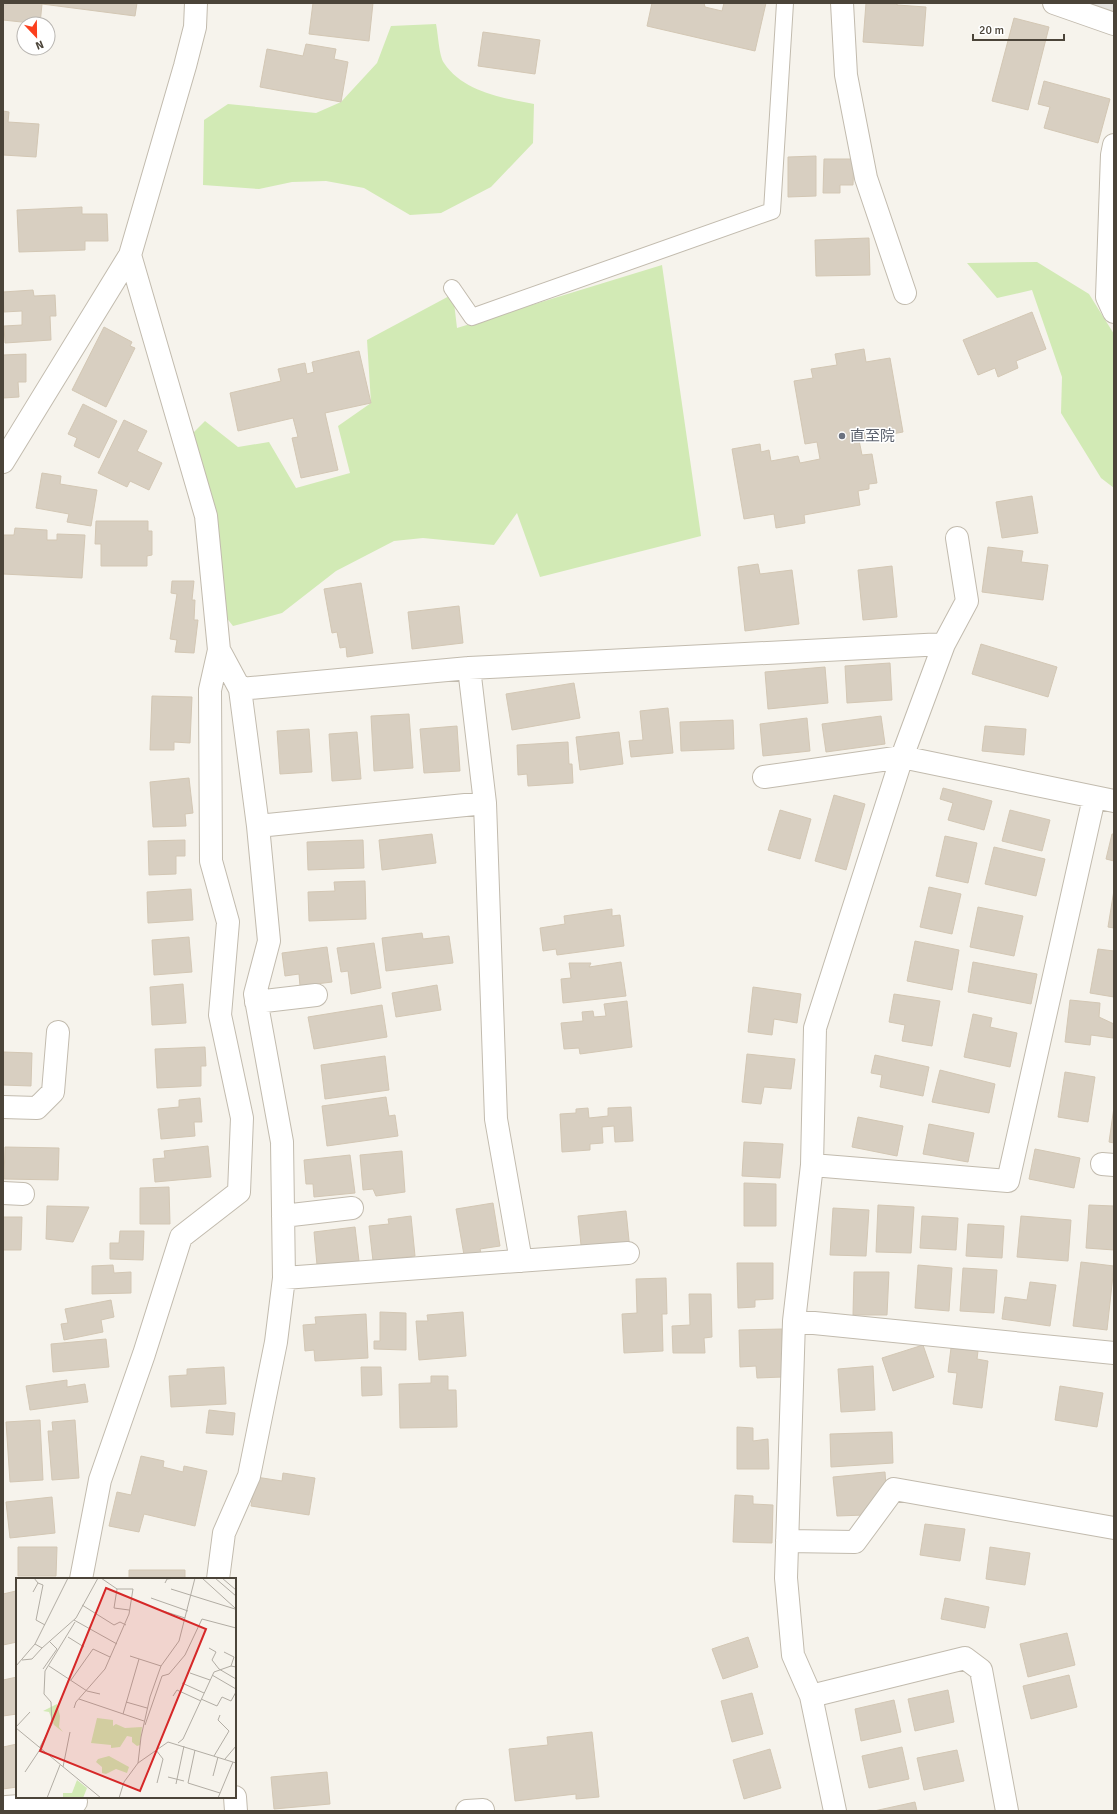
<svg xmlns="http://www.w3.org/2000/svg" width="1117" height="1814" viewBox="0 0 1117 1814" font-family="Signika,'Noto Sans JP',sans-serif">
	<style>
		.green { fill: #d2eab5 }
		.parking { fill: #e5e3e0 }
		.building { fill: #d8cfc1; stroke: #d3c7b4 }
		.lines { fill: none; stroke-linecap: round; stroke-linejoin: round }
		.lane-casing { stroke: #c2bbae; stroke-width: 18 }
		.street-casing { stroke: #c2bbae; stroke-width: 24 }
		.lane { stroke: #fff; stroke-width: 16 }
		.street { stroke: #fff; stroke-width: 22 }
		.worship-dot { fill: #6b7280; stroke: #fff; stroke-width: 1.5 }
		.labels { text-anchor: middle; stroke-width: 3; stroke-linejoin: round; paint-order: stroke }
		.worship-label { font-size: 15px; fill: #5b616d; stroke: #fff; text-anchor: start }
		.inset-road { fill: none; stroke: #b2ada4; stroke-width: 1 }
		.view { fill: #d62828; fill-opacity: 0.15; stroke: #d62828; stroke-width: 2 }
		.inset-edge { fill: none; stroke: #4b4439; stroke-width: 2 }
	</style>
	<rect width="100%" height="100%" fill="#f6f3ec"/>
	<!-- green -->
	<path class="green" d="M436,24C438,33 439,56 444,63C463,92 503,98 534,104L533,143L491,187L441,213L410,215L364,188L326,181L292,182L259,189L203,185L204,120L228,104L316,113L341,102L377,63L391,26Z
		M1037,262L1089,294L1114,334V488L1101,478L1061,413L1062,377L1032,290L997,298L967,263Z
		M662,265L701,536L540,577L517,513L494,545L423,538L394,541L336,571L282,613L233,626L214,602L184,442L205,421L238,447L269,442L296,488L350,473L338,426L371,403L367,340L453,294L457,328Z"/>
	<!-- parking -->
	<path class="parking" d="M1078,3H1114V15Z"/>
	<!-- building -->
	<path class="building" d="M3,3H137L135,16L42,4L40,24L3,20Z
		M313,3H373L369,41L309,34Z
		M652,3H704L705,7L722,11L724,3H766L755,51L647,26Z
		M866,3H897V5L926,7L923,46L863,42Z
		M1014,18L1049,27L1028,110L992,101Z
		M483,32L540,40L535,74L478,66Z
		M306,44L336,49L334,59L348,62L341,102L260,87L267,49L303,56Z
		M1044,81L1110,99L1098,143L1044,128L1050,107L1038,104Z
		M3,111L9,112L8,122L39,124L36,157L3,155Z
		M816,156V196L788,197V157Z
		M824,159H854L853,185H840V193H823Z
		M82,207V214H107L108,241H85V250L19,252L17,210Z
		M869,238L870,275L816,276L815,240Z
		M33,290L34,296L55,295L56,316H50L51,340L5,343L4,326L22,325V311L4,312L3,292Z
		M1032,312L1046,349L1016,361L1018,368L998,377L995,368L978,375L963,340Z
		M104,327L132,342L130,346L135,348L106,407L72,390Z
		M864,349L866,362L890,358L903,432L859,440L862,455L872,454L877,483L869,484V489L858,491L860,505L804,515L805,523L776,528L774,514L744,519L732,449L760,444L761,452L769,450L771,461L798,456L800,463L820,459L817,442L805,444L794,381L813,378L811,369L837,365L835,354Z
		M359,351L371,403L325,413L338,470L301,478L292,438L298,437L293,418L238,431L230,393L281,381L278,369L305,363L307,374L314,372L312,362Z
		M26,354V382H18L19,397L3,398V355Z
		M83,404L117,421L99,458L74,446L77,438L68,434Z
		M124,420L147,431L137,451L162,463L149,490L130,481L127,487L98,473Z
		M42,473L61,476L60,484L97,490L91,526L67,522L69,514L36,508Z
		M1032,496L1038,533L1002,538L996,502Z
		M96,521H148V531H152V555L147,556V566H101V544H95Z
		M15,528L47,530V540H57V534L85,535L82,578L3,574V535H14Z
		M988,547L1023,551L1021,562L1048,565L1043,600L982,592Z
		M758,564L760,574L792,570L799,624L745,631L738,567Z
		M892,566L897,617L863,620L858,570Z
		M172,581H194L192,600H195L194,620H198L194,653L175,652L177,640L170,639L177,594L171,593Z
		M361,583L373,653L347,657L346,647L340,648L337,632L332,633L324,589Z
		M459,606L463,643L412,649L408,612Z
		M981,644L1057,667L1048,697L972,674Z
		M890,663L892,700L847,703L845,666Z
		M825,667L828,703L768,709L765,672Z
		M574,683L580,718L512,730L506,694Z
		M152,696L192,697L190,743L174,742V750H150Z
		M668,708L673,753L631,757L629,741L643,740L640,711Z
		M409,714L413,768L374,771L371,716Z
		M881,716L885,744L826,752L822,724Z
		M807,718L810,751L763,756L760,724Z
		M733,720L734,749L681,751L680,722Z
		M457,726L460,771L424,773L420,729Z
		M985,726L1026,729L1024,755L982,751Z
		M309,729L312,772L280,774L277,731Z
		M357,732L361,779L332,781L329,734Z
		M619,732L623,764L580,770L576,737Z
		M568,742L569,764H572L573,783L528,786L527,774L518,775L517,745Z
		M189,778L193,813L185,814L186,826L153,827L150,782Z
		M943,788L992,801L984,830L948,820L953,803L940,799Z
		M834,795L865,804L846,870L815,861Z
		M780,810L811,819L800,859L768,850Z
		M1010,810L1050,820L1042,851L1002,841Z
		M432,834L436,863L382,870L379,840Z
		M1112,834H1114V861L1106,859Z
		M945,836L977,843L968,883L936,876Z
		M185,840V856H176V874L149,875L148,841Z
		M363,840L364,868L308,870L307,842Z
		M994,847L1045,859L1036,896L985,884Z
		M365,881L366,919L309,921L308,892L335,891L334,882Z
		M929,887L961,894L952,934L920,927Z
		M191,889L193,920L148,923L147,892Z
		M1114,890V928L1108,927Z
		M978,907L1023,916L1014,956L970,947Z
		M612,909V916L620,915L624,946L557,955L556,949L543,951L540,928L565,924L564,916Z
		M422,933L423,939L449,936L453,963L386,971L382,938Z
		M189,937L192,972L154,975L152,940Z
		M915,941L959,950L952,990L907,981Z
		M374,943L381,988L351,994L348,971L341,972L337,948Z
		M327,947L332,982L300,986L299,974L285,976L282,953Z
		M1098,949L1114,951V997L1090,993Z
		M621,962L626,996L563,1003L561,979L571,978L569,963H591L589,967Z
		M973,962L1037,974L1031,1004L968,992Z
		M183,984L186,1023L152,1025L150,987Z
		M437,985L441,1010L396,1017L392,993Z
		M753,987L801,994L797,1023L774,1019L772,1035L748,1032Z
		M894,994L940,1001L932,1046L902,1041L905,1025L889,1022Z
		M1070,1000L1100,1003L1099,1017L1114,1024L1113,1038L1091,1035L1090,1045L1065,1042Z
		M627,1001L632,1047L580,1054L579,1048L564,1049L561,1023L583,1021L582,1012L593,1011L594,1017L606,1016L604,1004Z
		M382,1005L387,1037L314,1049L308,1017Z
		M973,1014L992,1018L990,1027L1017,1033L1010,1067L964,1057Z
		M205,1047L206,1066H201V1086L157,1088L155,1049Z
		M3,1052L32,1053L31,1086L3,1085Z
		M747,1054L795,1059L791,1089L764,1087L761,1104L742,1102Z
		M875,1055L929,1067L923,1096L880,1087L882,1075L871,1073Z
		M385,1056L389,1090L325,1099L321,1065Z
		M940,1070L995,1084L989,1113L932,1102Z
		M1065,1072L1095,1077L1088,1122L1058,1117Z
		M386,1097L389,1116L395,1115L398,1136L327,1146L322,1106Z
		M200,1098L202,1122H194L195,1136L161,1139L158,1109L179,1107V1100Z
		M631,1107L633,1141L615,1142L614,1126L602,1127L603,1143L590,1144V1150L562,1152L560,1114L576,1113V1109L588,1108L589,1118L608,1116V1108Z
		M1114,1107V1143L1109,1142Z
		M858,1117L903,1126L897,1156L852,1147Z
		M929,1124L974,1133L968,1162L923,1154Z
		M744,1142L783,1144L780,1178L742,1176Z
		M208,1146L211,1177L155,1182L153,1159L165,1158L164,1151Z
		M5,1147L59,1148L58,1180L4,1179Z
		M1035,1149L1080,1158L1074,1188L1029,1179Z
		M402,1151L405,1192L376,1196L373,1189L363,1190L360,1155Z
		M350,1155L355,1193L314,1197L313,1184H306L304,1160Z
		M744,1183L776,1184V1226H744Z
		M169,1187L170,1224H140V1188Z
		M493,1203L500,1246L480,1249L481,1253L464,1255L456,1209Z
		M878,1205L914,1207L911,1253L876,1252Z
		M1089,1205L1114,1206V1250L1086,1248Z
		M47,1206L89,1207L73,1242L46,1239Z
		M833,1208L869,1210L866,1256L830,1255Z
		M626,1211L630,1250L582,1255L578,1216Z
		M411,1216L415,1256L373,1261L369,1226L389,1224L388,1219Z
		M922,1216L958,1218L956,1250L920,1248Z
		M1021,1216L1071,1220L1068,1261L1017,1257Z
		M3,1217H22L21,1250H3Z
		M968,1224L1004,1226L1002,1258L966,1256Z
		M355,1227L359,1261L317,1265L314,1232Z
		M120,1231H144L143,1260L110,1259V1243H119Z
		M1081,1262L1114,1266L1107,1330L1073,1326Z
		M737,1263H773V1299L755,1300V1307L738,1308Z
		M113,1265L114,1273L131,1272V1293L92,1294V1266Z
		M918,1265L952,1268L949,1311L915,1308Z
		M963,1268L997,1270L994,1313L960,1311Z
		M854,1272H889L887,1315H853Z
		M666,1278L667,1314H662L663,1351L624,1353L622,1314L637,1313L636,1279Z
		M1030,1282L1056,1285L1050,1326L1002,1319L1005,1297L1027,1300Z
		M689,1294H711L712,1337L704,1338L705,1353H673L672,1326L690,1325Z
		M111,1300L114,1317L101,1320L103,1332L64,1340L61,1324L68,1323L65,1309Z
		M380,1312L406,1313V1350L374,1349V1341H380Z
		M463,1312L466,1356L419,1360L416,1321H428L427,1315Z
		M366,1314L368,1358L315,1361L314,1350L305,1351L303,1325L316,1324L315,1317Z
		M782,1329L783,1377L757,1378L756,1366L740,1367L739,1330Z
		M106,1339L109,1367L53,1372L51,1344Z
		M923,1345L934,1377L893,1391L882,1358Z
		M951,1348L978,1351L977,1359L988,1361L982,1408L953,1404L957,1373L948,1372Z
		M873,1366L875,1410L841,1412L838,1369Z
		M224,1367L226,1404L171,1407L169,1376L187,1375V1369Z
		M361,1367H381L382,1395L362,1396Z
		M431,1376H448V1390H456L457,1427L400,1428L399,1384L431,1383Z
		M67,1380V1387L85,1384L88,1402L30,1410L26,1386Z
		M1060,1386L1103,1393L1097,1427L1055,1420Z
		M209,1410L235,1413L233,1435L206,1433Z
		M40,1420L43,1480L10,1482L6,1422Z
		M75,1420L79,1478L52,1480L48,1431H53L52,1422Z
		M737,1427L753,1428V1441L768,1439L769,1469H737Z
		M892,1432L893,1463L831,1467L830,1434Z
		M141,1456L164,1461L163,1467L183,1472L184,1466L207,1471L195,1526L144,1514L139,1532L109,1526L117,1492L131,1495Z
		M885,1472L886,1487L865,1515L837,1516L833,1477Z
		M283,1473L315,1478L309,1515L251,1506L256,1477L282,1481Z
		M735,1495L753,1496V1504L773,1505L772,1543L733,1542Z
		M52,1497L55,1533L10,1538L6,1502Z
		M925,1524L965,1529L960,1561L920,1555Z
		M18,1547H57L56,1576H18Z
		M990,1547L1030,1553L1025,1585L986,1579Z
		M129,1570H185V1579H129Z
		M16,1591L17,1642L3,1645V1594Z
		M945,1598L989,1607L985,1628L941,1619Z
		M1067,1633L1075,1665L1028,1677L1020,1644Z
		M748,1637L758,1667L723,1679L712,1649Z
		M1069,1675L1077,1707L1031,1719L1023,1686Z
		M17,1677V1714L3,1716V1680Z
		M948,1690L954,1722L915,1731L908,1699Z
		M752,1693L763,1734L732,1742L721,1701Z
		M894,1700L901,1732L861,1741L855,1709Z
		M592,1732L599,1797L576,1799V1794L515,1801L509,1749L548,1745L547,1737Z
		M17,1744V1787L3,1789V1747Z
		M902,1747L909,1779L869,1788L862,1756Z
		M770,1749L781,1788L744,1799L733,1760Z
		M957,1750L964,1781L924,1790L917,1758Z
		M327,1772L330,1804L274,1809L271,1777Z
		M915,1802L917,1811H874Z"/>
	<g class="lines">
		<defs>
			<path id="lane" d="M452,288L472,317L772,211L785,3"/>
			<path id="street" d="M842,3L846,75L866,178L905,293
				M1054,3L1114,24
				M1114,145L1112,155L1107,297L1114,312
				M130,255L206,516L219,650L240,689L258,826L269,941L255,994L282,1142L284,1278L276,1342L249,1476L224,1533L218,1579
				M3,462L130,255L185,66L195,27L196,3
				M469,668L485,803L496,1119L521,1261
				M240,689L469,668L944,644
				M764,777L902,757L1114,801
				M258,826L485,803
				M256,1002L316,995
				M3,1107L37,1108L53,1092L58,1032
				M1102,1164L1114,1165
				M812,1165L1008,1181L1094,798
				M3,1193L23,1194
				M283,1216L352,1208
				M284,1278L628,1253
				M794,1321L1114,1353
				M787,1541L855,1542L894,1489L1114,1528
				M81,1579L100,1480L144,1354L181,1237L239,1192L242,1118L220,1015L228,922L211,861L210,690L219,650
				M811,1696L965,1658L981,1670L1007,1811
				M235,1797L236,1811
				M6,1807L76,1802
				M467,1811L483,1810
				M835,1811L811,1696L793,1655L786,1578L794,1321L812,1165L815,1028L902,757L944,644L967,601L957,538"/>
		</defs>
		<!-- lane casing -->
		<use href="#lane" class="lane-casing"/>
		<!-- street casing -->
		<use href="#street" class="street-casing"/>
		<!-- lane -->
		<use href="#lane" class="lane"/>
		<!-- street -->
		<use href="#street" class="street"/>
	</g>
	<!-- markers -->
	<circle class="worship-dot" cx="842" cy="436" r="4"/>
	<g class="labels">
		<!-- worship labels -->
		<g class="worship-label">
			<text x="850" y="441">直至院</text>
		</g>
	</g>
	<!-- overview -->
	<g transform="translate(16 1578)">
		<rect width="220" height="220" fill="#f6f3ec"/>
		<path d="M41,126L44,138L43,149L47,154L38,147L33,134L27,133ZM81,140L97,142V148L100,146L109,150L126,149L124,167L121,168L116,164V159L111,158L104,169L95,170V167L75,165ZM93,178L113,189L111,195L100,191L90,196L86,195V189L80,184L82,181ZM61,202L71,210L67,220H47V215H56Z" fill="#d2eab5"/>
		<path class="inset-road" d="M186,0L219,30M199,0L220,18M206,0L220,12M22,5L27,7L20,42L29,47M149,5L151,1L159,0M101,11L98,30L113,32M155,11L219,31M17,14L22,5L18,0M135,20L172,33M66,27L98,47L104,44L110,47M147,33L169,40M58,42L101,66M52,59L68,69M19,66L26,70L60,40L82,0M193,70L200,74L196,82L203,91L220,101M208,74L218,79L215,88M114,78L145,88M6,82L16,81L26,70M0,88L19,66L52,0M33,88L71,113L84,116M27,91L41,71L33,63M174,95L194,102M196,97L220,111M55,102L77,71L94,79M166,105L188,115M157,118L161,112L185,123M63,121L128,143M185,121L201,128L206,119L215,123L220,114M110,124L131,130M58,130L60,124L89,91L113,36L117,11H101L85,0M107,136L123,81M129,147L146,98L153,96L169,77L186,41L220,50M0,149L14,134M0,150L85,220M162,165L167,161L198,94L215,88L220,89M24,169L36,146L35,124L28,116L29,93L59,44M140,172L147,181L141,205M179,172L172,205L204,215M198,178L213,153L202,142L204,137M209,181L220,168M122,185L125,159L134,119L145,88L163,63L179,0M47,189L54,154M9,194L25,170M197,198L202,179M152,199L168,203M160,206L168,168M31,220L44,187M103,220L108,204L122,185L152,164L220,185M202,220L217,184"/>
		<path class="view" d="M90,10L190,51L124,213L24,173Z"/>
		<rect width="220" height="220" class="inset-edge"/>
	</g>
	<!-- border -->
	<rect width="1117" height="1814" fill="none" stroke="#4b4439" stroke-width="8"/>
	<!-- north arrow -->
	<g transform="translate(36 36) rotate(158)"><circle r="19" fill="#ffffff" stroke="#b7b4b0"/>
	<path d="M0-3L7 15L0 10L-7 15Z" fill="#fc3f1d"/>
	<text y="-6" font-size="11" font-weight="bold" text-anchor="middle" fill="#4b4439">N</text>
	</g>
	<!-- scale -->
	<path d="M973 34v6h91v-6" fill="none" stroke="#4b4439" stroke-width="2"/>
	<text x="979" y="34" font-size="12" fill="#4b4439" stroke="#ffffff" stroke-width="3" paint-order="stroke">20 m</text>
</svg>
